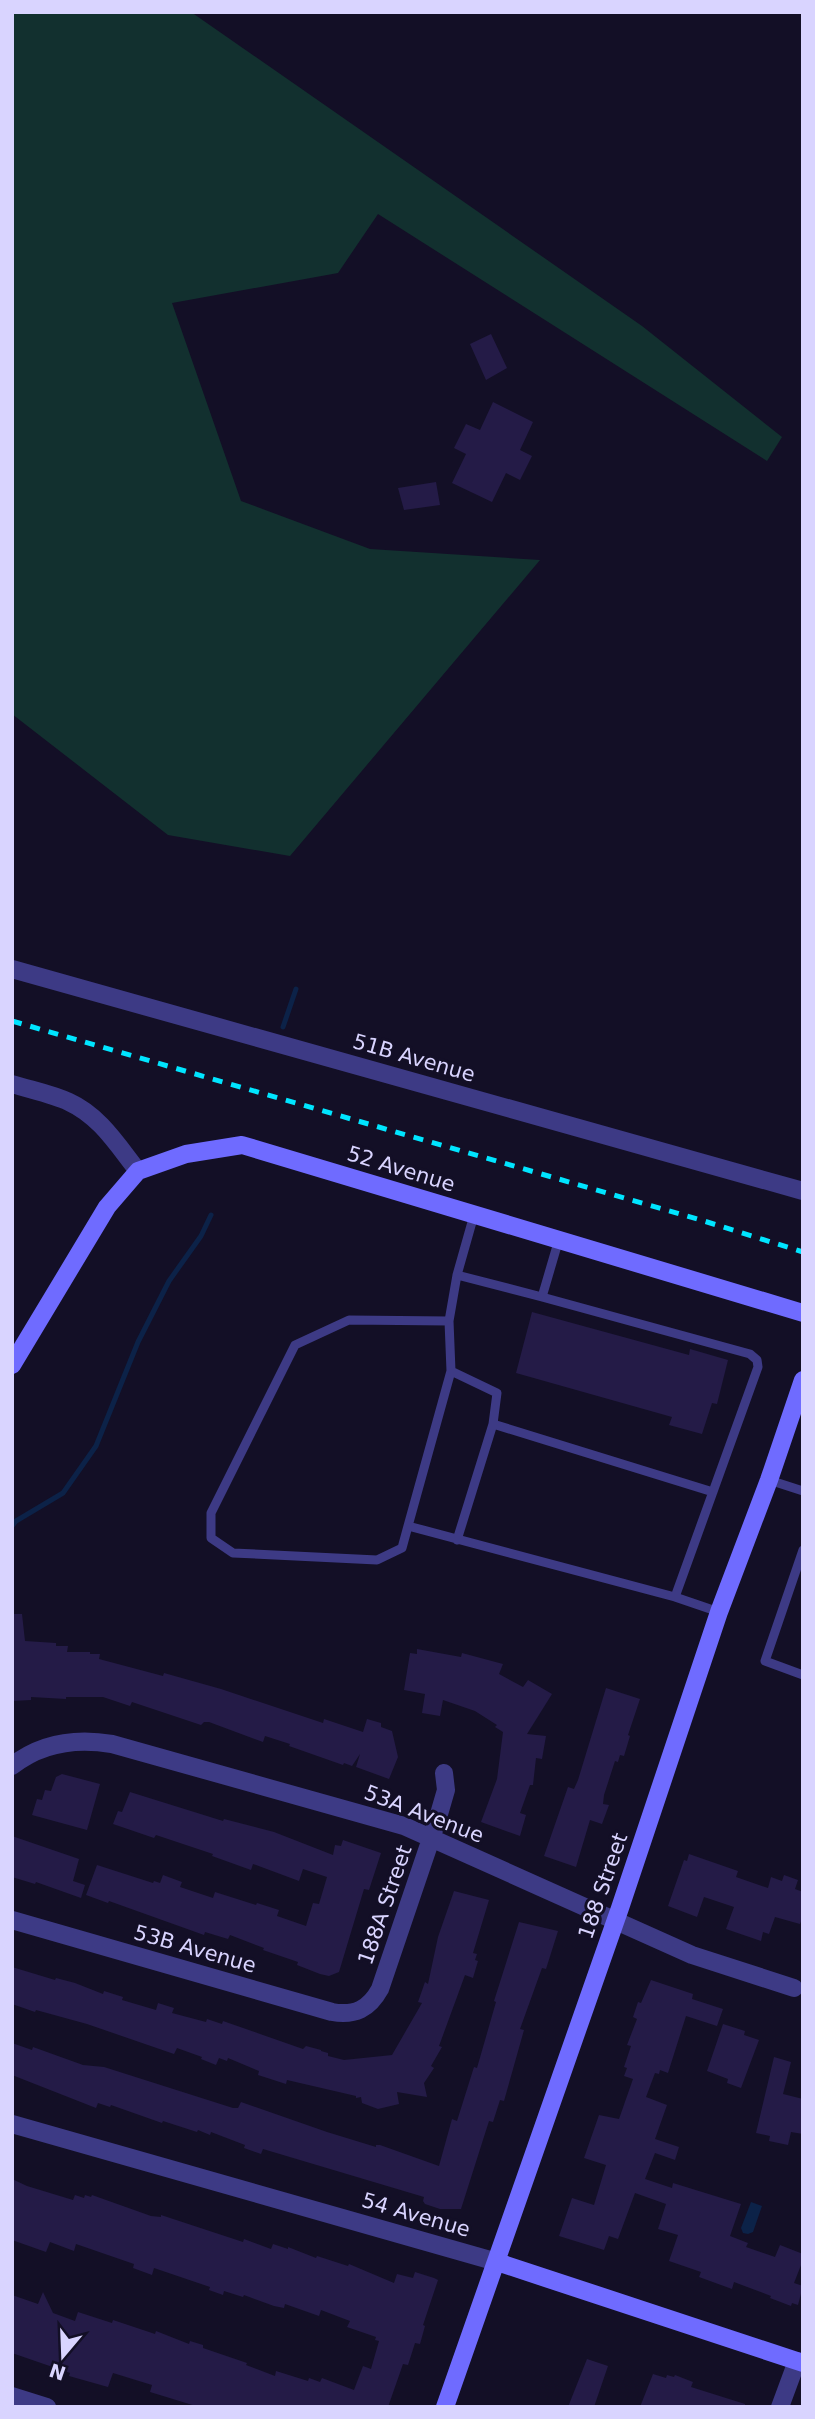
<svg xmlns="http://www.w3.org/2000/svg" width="815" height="2419" viewBox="0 0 815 2419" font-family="'DejaVu Sans',sans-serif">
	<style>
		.green { fill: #12302f }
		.water { fill: #0c2248 }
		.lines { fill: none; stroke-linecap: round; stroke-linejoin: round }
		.stream { stroke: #0c2248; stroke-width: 5 }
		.building { fill: #241b47 }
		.lane { stroke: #3d3a85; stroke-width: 9 }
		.street { stroke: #3d3a85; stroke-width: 18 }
		.secondary { stroke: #6f6bff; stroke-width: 18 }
		.rail { stroke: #00e5ff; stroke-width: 5; stroke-dasharray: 10 9; stroke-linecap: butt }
		.labels { text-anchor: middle; stroke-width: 6; stroke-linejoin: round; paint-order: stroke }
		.street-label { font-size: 21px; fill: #d9d4ff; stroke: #130f26 }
	</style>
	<rect width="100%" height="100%" fill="#130f26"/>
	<!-- green -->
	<path class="green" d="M12,12H191L642,326L782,437L767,461L378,214L338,273L172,303L241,501L370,549L540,560L290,856L168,835L12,714Z"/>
	<!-- water -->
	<path class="water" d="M751,2202L762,2206L753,2232L748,2234L743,2233L741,2228Z"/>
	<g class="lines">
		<!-- stream -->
		<path class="stream" d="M283,1027L296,989
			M12,1526L16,1521L63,1493L96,1446L138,1342L169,1281L201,1236L211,1215"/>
	</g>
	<!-- building -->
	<path class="building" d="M491,334L507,368L486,380L470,344Z
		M493,402L533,422L520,450L532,456L520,480L506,473L492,502L452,483L466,454L454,448L466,424L480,430Z
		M436,482L440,505L404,510L398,488Z
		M532,1312L689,1355L690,1349L728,1360L717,1404L712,1403L702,1434L669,1425L672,1417L516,1373Z
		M12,1614H22L25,1641L56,1643V1646H68L67,1652H90V1654H100L99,1659L163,1676L164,1673L221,1689L323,1723L324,1719L363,1732L367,1719L381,1723V1727L392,1731L398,1757L389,1779L356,1767L360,1754L352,1766L344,1763L343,1765L289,1746L290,1744L265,1736L263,1742L209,1722H204L201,1725L132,1702L130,1706L103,1697H66V1699L31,1697V1700L12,1701Z
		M417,1649L461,1657L462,1653L503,1664L499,1674L523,1687L528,1680L552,1694L527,1734L546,1736L542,1759L536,1758L533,1785H530L520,1813L526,1815L520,1836L481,1822L497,1779L503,1732L495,1727L497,1725L475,1711L443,1700L440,1716L422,1713L425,1694L404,1690L410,1653L417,1654Z
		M606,1688L640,1699L628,1735L630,1736L624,1756L620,1755L618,1762L615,1761L604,1795L603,1804L609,1805L602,1824L590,1820L576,1867L544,1856L568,1787L574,1789L578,1780Z
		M62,1774L100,1784L87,1830L32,1815L37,1799L42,1800L45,1790L51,1791L56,1777Z
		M130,1792L223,1821L224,1819L274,1832L333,1855L335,1845L341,1846L343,1840L381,1853L369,1890L364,1889L339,1972L329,1976L320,1974L297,1965L298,1962L263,1950L264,1948L230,1935L228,1939L205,1932L204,1935L109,1901L108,1903L86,1895L97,1865L153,1883L154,1881L160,1883L163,1875L182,1882L180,1887L213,1898L215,1892L256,1905L257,1903L279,1910L277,1916L306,1926L313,1903L319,1904L327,1877L303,1869L299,1881L253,1864L251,1870L212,1856L213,1854L156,1835L154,1838L113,1824L118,1811L122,1812Z
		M12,1836L79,1859L73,1881L85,1885L81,1898L36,1882L35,1884L12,1877Z
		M689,1854L738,1871L736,1877L768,1888L771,1877L782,1881L784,1875L798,1880L795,1889L803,1892V1916L800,1924L775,1917L769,1934L763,1932L761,1941L726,1929L734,1907L704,1897L697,1917L668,1906L684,1860L687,1861Z
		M454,1891L489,1900L473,1953L477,1954L475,1960L478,1961L473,1978L465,1975L461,1986L439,2046L442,2047L431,2066L434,2068L424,2083L427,2097L397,2092L399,2104L378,2109L362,2103L361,2097L356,2098V2096L287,2080L286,2084L258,2075L259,2071L228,2058L227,2061L219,2058L216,2065L201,2059L202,2057L177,2048L174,2054L87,2024L36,2010L35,2012L12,2004V1967L55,1980L56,1978L75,1983L103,1994L104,1991L123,1997L122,2000L156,2010L158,2003L174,2008L172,2013L206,2022L207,2019L222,2024L223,2021L303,2049L306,2046L321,2050V2051L328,2053V2056L344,2060L392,2055L422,2003L418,2002L425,1982L428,1984L438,1937Z
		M519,1922L558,1931L546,1969L542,1968L520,2029L524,2030L504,2101L500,2100L493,2122L489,2121L461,2209H440L425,2204L423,2201L424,2197L263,2149L261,2154L244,2148L245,2145L211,2132L210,2135L198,2130L197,2132L163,2121L162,2123L111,2105L110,2107L98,2103L96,2108L12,2075V2043L32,2050L33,2047L83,2065L104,2067L233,2108H238L241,2102L327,2132L376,2147V2145H380L439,2166L452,2119L457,2121L474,2067L477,2068L496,2002L494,2001Z
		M651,1980L693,1994L692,1999L723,2009L717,2026L686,2016L668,2073L660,2070L659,2074L655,2073L646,2097L667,2105L655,2139L679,2147L675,2160L655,2153L645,2179L672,2188L673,2183L741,2204L730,2236L748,2243L746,2247L775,2257L780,2245L803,2254V2260L794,2283L803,2286L798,2305L792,2303L791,2306L770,2298L771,2296L734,2282L732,2289L699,2277L701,2272L669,2261L678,2235L658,2229L666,2204L635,2193L618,2239L609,2236L604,2250L559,2236L572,2198L594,2205L606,2165L584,2158L599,2115L619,2119L633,2079L624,2076L627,2068L624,2067L631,2046L627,2045L637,2019L633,2017L638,2002L641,2003Z
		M723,2024L745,2031L744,2035L759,2040L741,2088L727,2083L728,2079L707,2071Z
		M774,2057L791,2062L783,2094L803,2099V2134L791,2132L788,2145L769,2141L770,2136L756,2133Z
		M12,2179L27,2186L73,2200L75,2195L84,2198L85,2195L91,2197L92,2195L151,2216L161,2217V2215L243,2242L244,2239L271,2249L273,2244L288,2249V2247L316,2258L317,2256L348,2266L349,2264L394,2283L397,2274L413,2278L415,2272L434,2278L438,2280L423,2325L425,2326L420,2344L415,2343L408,2365L403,2364L388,2407H199L150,2392L152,2385L113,2373L108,2387L69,2376L70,2373L12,2353V2295L38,2304L43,2292L53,2313L75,2321L78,2312L112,2323L113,2320L155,2334L156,2331L189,2344L190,2341L203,2345V2348L247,2363L246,2365L275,2376L276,2371L308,2381L309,2378L320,2382L322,2378L354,2390L363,2366L371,2369L379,2341L375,2340L376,2337L347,2327L350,2321L321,2310L319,2316L285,2304L284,2308L274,2306L244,2295L243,2297L224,2291L223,2295L209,2290L210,2287L154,2268L152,2275L133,2268L134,2264L76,2244L74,2251L50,2242L46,2252L12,2240Z
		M587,2359L608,2366L594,2407H568Z
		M653,2374L666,2378L667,2375L674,2377L675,2375L693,2382L691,2387L745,2404V2407H640Z"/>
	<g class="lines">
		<!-- lane -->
		<path class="lane" d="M474,1215L457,1275L449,1321L451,1371L408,1526L675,1597L719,1612
			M457,1275L542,1297L559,1239
			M542,1297L750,1354L757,1360L758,1367L675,1597
			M451,1371L497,1393L493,1424L713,1492
			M769,1480L803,1491
			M408,1526L402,1548L377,1560L233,1553L211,1538V1513L295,1345L349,1320L449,1321
			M457,1540L493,1424
			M803,1550L765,1661L803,1675"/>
		<!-- street -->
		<path class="street" d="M12,969L803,1191
			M12,1084C31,1090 52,1094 69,1102C100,1116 118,1146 138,1171
			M12,1766C41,1743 76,1738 112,1744L404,1826L692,1955L794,1988
			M12,1920L332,2012C355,2016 369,2009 380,1989L437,1821L446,1790L444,1773
			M12,2124L497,2262
			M12,2396L47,2407
			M780,2407L797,2361"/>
		<!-- secondary -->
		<path class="secondary" d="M12,1365L107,1207L138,1171L186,1154L242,1145L803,1313
			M497,2262L803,2363
			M445,2407L620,1908L719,1612L769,1480L803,1380"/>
		<!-- rail -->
		<path class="rail" d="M12,1021L704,1221L803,1252"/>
	</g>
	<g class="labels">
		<!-- street labels -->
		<g class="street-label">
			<text transform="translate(414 1058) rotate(16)" y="7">51B Avenue</text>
			<text transform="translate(401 1169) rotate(17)" y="7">52 Avenue</text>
			<text transform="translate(424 1814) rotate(21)" y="7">53A Avenue</text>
			<text transform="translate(603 1886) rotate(-71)" y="7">188 Street</text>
			<text transform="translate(385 1905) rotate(-71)" y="7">188A Street</text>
			<text transform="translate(195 1949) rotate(16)" y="7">53B Avenue</text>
			<text transform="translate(416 2215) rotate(16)" y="7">54 Avenue</text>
		</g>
	</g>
	<!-- border -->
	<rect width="815" height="2419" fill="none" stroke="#d9d4ff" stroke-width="28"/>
	<!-- north arrow -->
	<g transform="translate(63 2356) rotate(199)" stroke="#130f26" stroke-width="5" paint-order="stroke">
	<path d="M0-5L12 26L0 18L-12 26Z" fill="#d9d4ff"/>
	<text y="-10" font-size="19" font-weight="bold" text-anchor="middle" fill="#d9d4ff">N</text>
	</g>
</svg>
